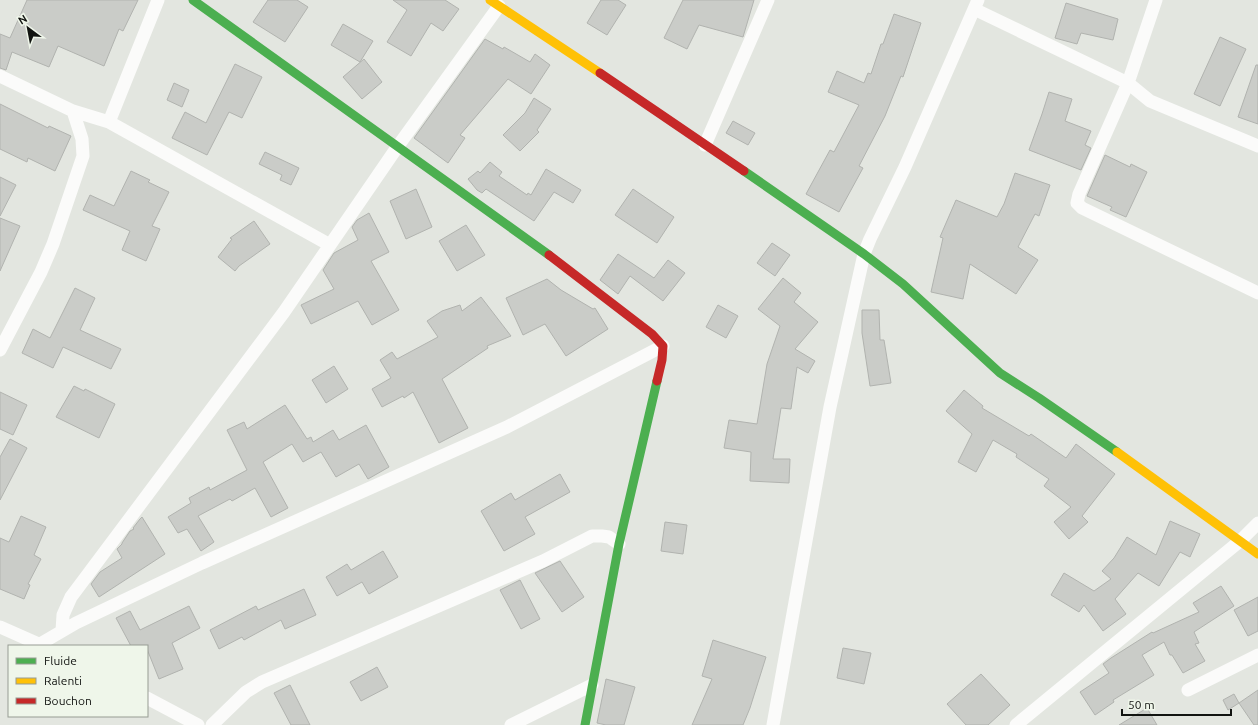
<svg xmlns="http://www.w3.org/2000/svg" width="1258" height="725" viewBox="0 0 1258 725" font-family="Ubuntu,sans-serif">
	<style>
		.building { fill: #caccc8; stroke: #b1b3af }
		.lines { fill: none; stroke-linecap: round; stroke-linejoin: round }
		.street { stroke: #fbfbfa; stroke-width: 13 }
		.fast { stroke: #4caf50; stroke-width: 9 }
		.slow { stroke: #ffc107; stroke-width: 9 }
		.jam { stroke: #c62828; stroke-width: 9 }
	</style>
	<rect width="100%" height="100%" fill="#e3e6e0"/>
	<!-- building -->
	<path class="building" d="M27,0H138L123,31L119,29L104,66L58,46L49,67L12,52L6,70L0,68V34L10,38Z
		M268,0H297L308,7L285,42L253,22Z
		M393,0H445L459,9L443,31L431,23L411,56L387,42L407,10Z
		M601,0H618L626,5L607,35L587,23Z
		M683,0H754L743,37L699,25L687,49L664,38Z
		M1066,3L1118,19L1113,40L1081,33L1077,44L1055,38Z
		M894,14L921,23L903,77L901,76L885,116L859,166L863,168L839,212L806,194L830,150L834,152L859,105L828,92L837,71L864,83L868,73L871,74L881,44H883Z
		M343,24L373,41L360,62L331,45Z
		M1220,37L1246,49L1220,106L1194,94Z
		M485,39L503,49L504,47L530,62L535,54L550,65L531,94L508,79L460,135L465,138L448,163L414,138Z
		M364,59L382,82L362,99L343,77Z
		M235,64L262,77L242,118L229,112L207,155L172,138L185,112L206,123Z
		M1256,65H1258V124L1238,117Z
		M174,83L189,90L182,107L167,100Z
		M1049,92L1072,99L1065,121L1091,131L1085,145L1091,148L1081,170L1029,150L1042,114Z
		M534,98L551,109L537,130L539,132L520,151L503,135L525,113Z
		M0,104L48,128L49,126L71,136L55,171L28,158L27,162L0,149Z
		M733,121L755,133L748,145L726,133Z
		M265,152L299,168L291,185L280,180L282,175L259,164Z
		M1105,155L1130,167L1131,164L1147,172L1126,217L1110,210L1112,207L1087,196Z
		M490,162L502,172L499,176L527,195L528,193L531,195L546,169L581,190L573,203L554,192L534,221L486,189L482,193L477,190L468,179L478,171L480,173Z
		M131,171L150,180L148,182L169,192L152,226L160,229L146,261L122,250L130,231L83,210L90,195L114,206Z
		M1015,173L1050,185L1039,216L1035,214L1018,247L1038,260L1016,294L970,264L963,299L931,292L943,238L940,237L956,200L997,217L1004,204Z
		M0,177L16,185L0,216Z
		M416,189L432,227L406,239L390,201Z
		M633,189L674,217L657,243L615,215Z
		M369,213L389,252L371,261L399,310L372,325L358,301L311,324L301,305L334,289L323,270L334,253L358,240L352,227L357,220Z
		M0,218L20,226L0,271Z
		M254,221L270,244L239,266L235,271L218,257L232,239L230,238Z
		M466,225L485,255L457,271L439,241Z
		M772,243L790,255L775,276L757,263Z
		M618,254L654,278L668,260L685,273L663,301L630,276L618,294L600,280Z
		M783,278L801,293L794,302L818,322L795,349L815,361L808,373L797,367L791,409L781,408L773,459H790L789,483L750,481L751,452L724,448L729,420L757,424L767,364L780,326L758,309Z
		M547,279L561,290L593,309L595,308L608,329L566,356L545,324L523,335L506,298Z
		M75,288L95,298L80,330L121,349L111,369L63,347L53,368L22,353L33,329L50,338Z
		M481,297L511,336L487,346L488,348L442,379L468,428L439,443L413,392L404,398L403,396L382,407L372,389L391,378L380,360L392,352L397,359L438,337L427,321L442,311L460,305L462,311Z
		M718,305L738,316L726,338L706,327Z
		M862,310H879L880,340H884L891,383L870,386L862,333Z
		M334,366L348,389L326,403L312,380Z
		M74,386L84,391L85,389L115,404L99,438L56,417Z
		M964,390L983,406L982,408L1029,436L1031,434L1066,458L1076,444L1115,474L1082,516L1088,522L1069,539L1054,522L1071,507L1044,486L1049,479L1016,457L1017,454L993,440L976,472L958,462L972,434L946,411Z
		M0,392L27,405L13,435L0,429Z
		M285,405L307,439L311,437L313,442L333,430L339,440L366,425L389,467L368,479L359,464L336,477L321,452L303,462L292,444L263,462L288,508L271,517L255,488L232,501L230,499L198,516L214,542L201,551L187,529L178,533L168,517L191,503L189,498L209,487L210,490L247,470L227,430L244,422L247,429Z
		M10,439L27,448L0,500V457Z
		M560,474L570,492L525,517L535,534L504,551L481,511L511,493L515,500Z
		M21,516L46,527L34,555L41,559L28,584L30,585L24,599L0,589V538L9,542Z
		M142,517L165,554L99,597L91,584L100,572L122,558L117,549L122,544V543L130,531L134,529L133,528L140,519Z
		M1170,521L1200,534L1190,557L1180,552L1159,586L1138,573L1115,599L1126,614L1103,631L1084,605L1079,612L1051,595L1064,573L1094,591L1111,579L1102,571L1114,558L1127,537L1156,555Z
		M665,522L687,525L683,554L661,551Z
		M383,551L398,577L369,594L362,582L337,596L326,577L347,564L351,570Z
		M560,561L584,597L562,612L535,573Z
		M520,580L540,619L521,629L500,590Z
		M1221,586L1234,606L1194,632L1199,643L1195,644L1205,661L1183,673L1172,655H1170L1164,642L1142,655L1154,675L1113,700L1114,702L1095,715L1080,692L1109,673L1103,664L1111,658L1152,632L1153,633L1199,612L1193,603Z
		M304,589L316,615L285,629L281,620L244,640L242,637L219,649L210,630L256,606L258,610Z
		M1258,597V631L1248,636L1234,610Z
		M189,606L200,628L172,643L183,669L159,679L147,649V646H131L116,618L130,611L140,630Z
		M713,640L766,657L750,708L743,725H692L712,679L702,676Z
		M843,648L871,653L864,684L837,678Z
		M377,667L388,687L361,701L350,682Z
		M981,674L1010,705L988,725H966L947,704Z
		M606,679L635,687L624,725H606L597,723Z
		M290,685L310,725H291L274,693Z
		M1258,690V725H1254L1239,703Z
		M1234,694L1239,703L1228,710L1223,700Z
		M1147,708L1157,725H1119Z"/>
	<g class="lines">
		<!-- street -->
		<path class="street" d="M1156,0L1128,83L1079,194L1077,203L1082,208L1258,293
			M974,9L1128,83L1150,101L1258,146
			M0,76L73,111L109,122L330,245
			M109,122L158,0
			M705,145L768,0
			M0,350L41,272L53,244L83,156L82,139L73,111
			M0,627L43,646
			M62,631L63,615L71,597L284,312L398,146L499,6
			M40,644L76,623L202,563L507,427L663,346
			M1188,690L1258,655
			M147,698L198,725
			M212,725L246,692L262,682L543,561L592,536H602L609,537L619,544
			M511,725L592,685
			M773,725L830,407L864,254L870,239L905,167L978,0
			M1016,725L1240,541L1258,523"/>
		<!-- fast -->
		<path class="fast" d="M193,0L549,255
			M744,171L864,254L903,284L1000,373L1039,398L1117,452
			M585,725L619,544L657,381"/>
		<!-- slow -->
		<path class="slow" d="M490,0L600,73
			M1117,452L1258,554"/>
		<!-- jam -->
		<path class="jam" d="M600,73L744,171
			M549,255L652,334L663,346L662,360L657,381"/>
	</g>
	<!-- legend -->
	<rect x="8" y="645" width="140" height="72" fill="#eff6ea" stroke="#979c93"/>
	<rect x="16" y="658" width="20" height="6" fill="#4caf50" stroke="#979c93"/>
	<text x="44" y="665" font-size="12" fill="#121411">Fluide</text>
	<rect x="16" y="678" width="20" height="6" fill="#ffc107" stroke="#979c93"/>
	<text x="44" y="685" font-size="12" fill="#121411">Ralenti</text>
	<rect x="16" y="698" width="20" height="6" fill="#c62828" stroke="#979c93"/>
	<text x="44" y="705" font-size="12" fill="#121411">Bouchon</text>
	<!-- north arrow -->
	<g transform="translate(28 28) rotate(328)" stroke="#eff6ea" stroke-width="3" paint-order="stroke">
	<path d="M0-3L7 15L0 10L-7 15Z" fill="#121411"/>
	<text y="-6" font-size="11" font-weight="bold" text-anchor="middle" fill="#121411">N</text>
	</g>
	<!-- scale -->
	<path d="M1122 709v6h109v-6" fill="none" stroke="#121411" stroke-width="2"/>
	<text x="1128" y="709" font-size="12" fill="#121411" stroke="#eff6ea" stroke-width="3" paint-order="stroke">50 m</text>
</svg>
